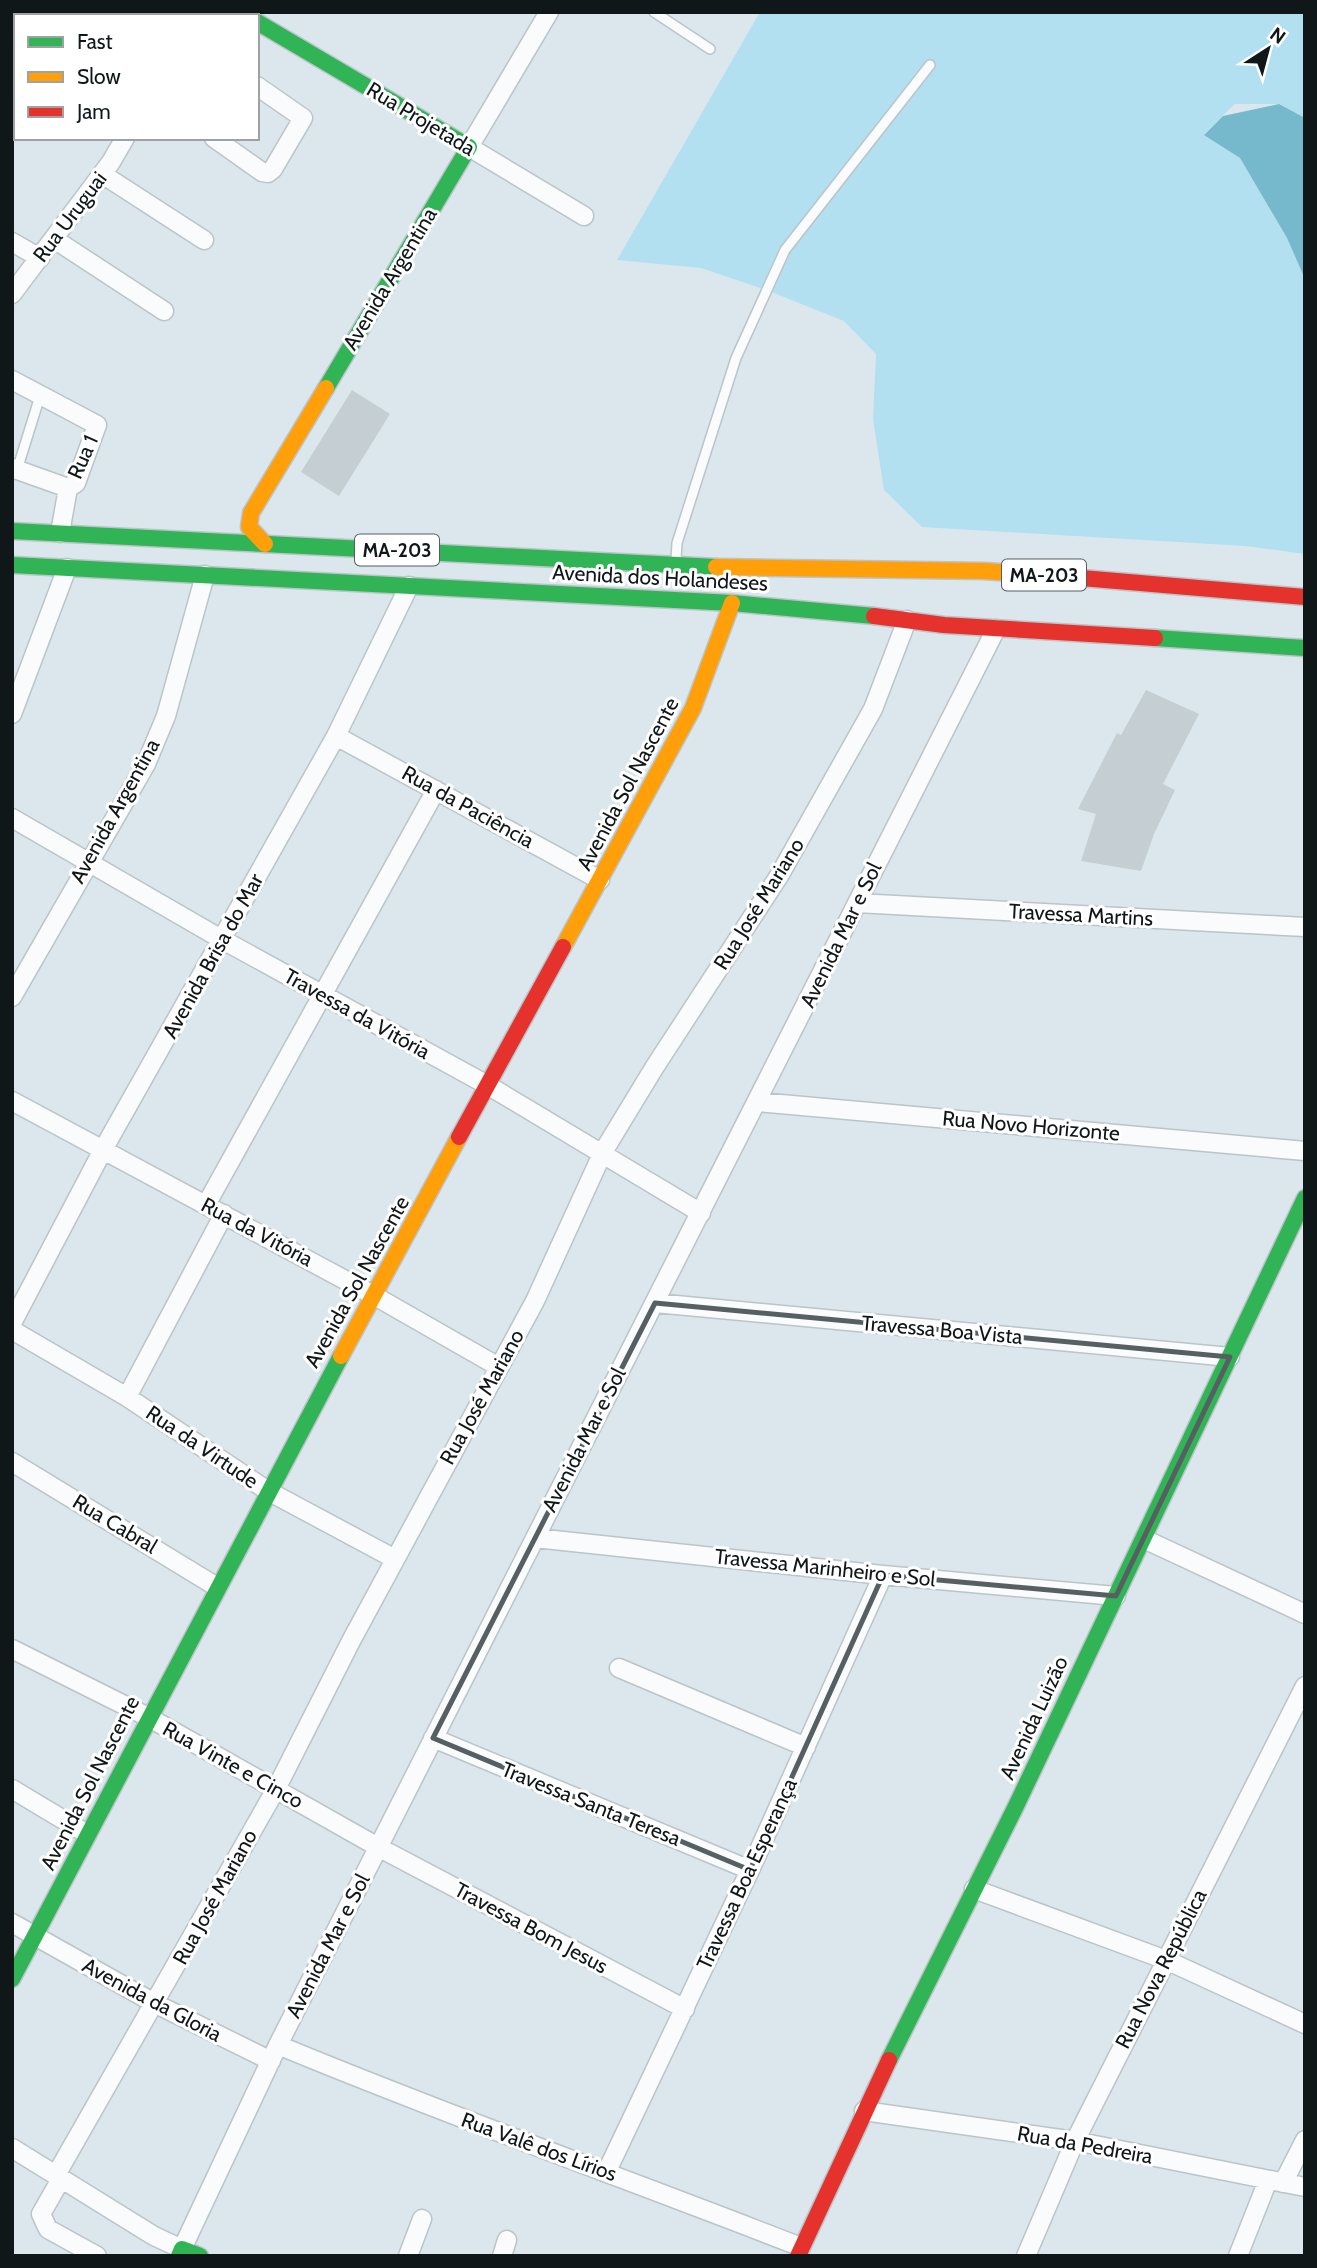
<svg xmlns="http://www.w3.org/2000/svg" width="1317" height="2268" viewBox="0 0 1317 2268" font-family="Cabin,sans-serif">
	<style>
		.green { fill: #b2e0f0 }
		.water { fill: #76b9cd }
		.building { fill: #c5ced2 }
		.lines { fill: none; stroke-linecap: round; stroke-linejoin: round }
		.lane-casing { stroke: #bbc4c8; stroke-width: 12 }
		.street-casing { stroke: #bbc4c8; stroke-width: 21 }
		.fast-casing { stroke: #bbc4c8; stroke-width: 19 }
		.slow-casing { stroke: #bbc4c8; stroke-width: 19 }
		.jam-casing { stroke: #bbc4c8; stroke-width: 19 }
		.lane { stroke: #fafbfc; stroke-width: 9 }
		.street { stroke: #fafbfc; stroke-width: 18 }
		.fast { stroke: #30b455; stroke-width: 16 }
		.slow { stroke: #ff9f0a; stroke-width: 16 }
		.jam { stroke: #e5322d; stroke-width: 16 }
		.marked { fill: none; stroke: #566063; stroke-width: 5; stroke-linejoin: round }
		.labels { text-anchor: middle; stroke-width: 6; stroke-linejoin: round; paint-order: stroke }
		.shield { fill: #fff; stroke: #575d5e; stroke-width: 2 }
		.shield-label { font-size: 19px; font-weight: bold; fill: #0f1719 }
		.street-label { font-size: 21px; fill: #0f1719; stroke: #fff }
	</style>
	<rect width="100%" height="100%" fill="#dbe7ec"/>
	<!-- green -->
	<path class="green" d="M760,12H1305V118L1279,104H1235L1204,134L1240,158L1287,238L1305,279V554L1245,546L922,527L884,490L873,419L876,354L844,321L769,291L701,268L617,260Z"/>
	<!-- water -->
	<path class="water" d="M1279,104L1305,118V279L1287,238L1240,158L1204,135L1223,116Z"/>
	<!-- building -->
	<path class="building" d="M352,390L390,414L339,496L301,472Z
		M1146,690L1199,714L1163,784L1175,790L1154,834L1141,871L1081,861L1096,814L1078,809L1117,733L1121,735Z"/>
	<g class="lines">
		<defs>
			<path id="lane" d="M654,12L710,49
				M17,470L40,396
				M676,559L677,543L736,358L785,250L930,65"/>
			<path id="street" d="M549,12L469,147L584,216
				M196,16L198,12
				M214,138L262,172L268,173L273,169L303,118L257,86
				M102,174L204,240
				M54,239L164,311
				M12,242L40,258
				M12,294L111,162L125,138
				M12,380L97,425L76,483L68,488
				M12,468L68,488L60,533
				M12,714L67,568
				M336,736L600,880
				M12,818L223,940L489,1086L701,1213
				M857,903L1305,927
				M12,997L146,764L166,716L205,575
				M12,1101L373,1295L499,1367
				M758,1102L1305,1151
				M206,1205L436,790
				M655,1303L1230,1357
				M12,1323L104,1148L336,736L409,586
				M12,1330L127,1397L268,1491L395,1559
				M127,1397L224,1214
				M12,1462L217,1587
				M535,1538L883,1575L1116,1596
				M1144,1539L1305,1614
				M12,1649L148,1717L378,1847L685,2009
				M619,1668L806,1747
				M433,1738L750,1870
				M12,1789L87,1834
				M974,1889L1166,1960L1305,2024
				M12,1923L156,2004L271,2061
				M278,2045C451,2117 627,2179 801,2247
				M864,2111L1075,2141L1305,2187
				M12,2148L154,2236L182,2249L278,2045L996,629
				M607,2171L750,1870L883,1575
				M56,2175L276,1789L351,1641L535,1301L603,1152L654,1068L779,876L873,709L907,620
				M61,2179L41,2214L48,2229L97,2256
				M1283,2183L1305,2140
				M408,2256L422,2219
				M502,2256L507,2240
				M1026,2256L1075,2141L1305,1686
				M1238,2256L1268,2180"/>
			<path id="fast" d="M257,22L469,147L326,388
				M12,531L716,567
				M12,565L732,603L874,616
				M1155,638L1305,648
				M12,1979L341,1356
				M889,2060L1016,1806L1305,1198
				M179,2256L182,2249L200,2256"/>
			<path id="slow" d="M265,544L249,527L251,513L326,388
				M716,567L984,571L1070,577
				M563,947L693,708L732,603
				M341,1356L459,1137"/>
			<path id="jam" d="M1070,577L1305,597
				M874,616L944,625L1155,638
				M459,1137L563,947
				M798,2256L889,2060"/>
		</defs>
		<!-- lane casing -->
		<use href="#lane" class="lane-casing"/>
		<!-- street casing -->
		<use href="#street" class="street-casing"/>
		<!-- fast casing -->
		<use href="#fast" class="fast-casing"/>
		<!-- slow casing -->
		<use href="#slow" class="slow-casing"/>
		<!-- jam casing -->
		<use href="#jam" class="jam-casing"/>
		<!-- lane -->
		<use href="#lane" class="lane"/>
		<!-- street -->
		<use href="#street" class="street"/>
		<!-- fast -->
		<use href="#fast" class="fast"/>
		<!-- slow -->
		<use href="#slow" class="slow"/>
		<!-- jam -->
		<use href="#jam" class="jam"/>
	</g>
	<!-- marked area -->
	<path class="marked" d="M655,1303L1230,1357L1116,1596L883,1575L750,1870L433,1738Z"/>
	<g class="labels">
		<!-- shield labels -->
		<g class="shield">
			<rect x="355" y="534.5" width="84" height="31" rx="5"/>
			<rect x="1002" y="559.5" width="84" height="31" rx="5"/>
		</g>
		<g class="shield-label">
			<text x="397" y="557">MA-203</text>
			<text x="1044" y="582">MA-203</text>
		</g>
		<!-- street labels -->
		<g class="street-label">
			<text transform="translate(421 119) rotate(31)" y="7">Rua Projetada</text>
			<text transform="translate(70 217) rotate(-53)" y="7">Rua Uruguai</text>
			<text transform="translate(390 279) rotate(-59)" y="7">Avenida Argentina</text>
			<text transform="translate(83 457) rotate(-66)" y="7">Rua 1</text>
			<text transform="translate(660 578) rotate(3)" y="7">Avenida dos Holandeses</text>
			<text transform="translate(628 784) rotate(-62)" y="7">Avenida Sol Nascente</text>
			<text transform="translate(468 807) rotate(29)" y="7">Rua da Paciência</text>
			<text transform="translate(115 811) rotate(-61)" y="7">Avenida Argentina</text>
			<text transform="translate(759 904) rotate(-58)" y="7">Rua José Mariano</text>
			<text transform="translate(1081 915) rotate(3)" y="7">Travessa Martins</text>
			<text transform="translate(841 935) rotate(-64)" y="7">Avenida Mar e Sol</text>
			<text transform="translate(213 956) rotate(-61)" y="7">Avenida Brisa do Mar</text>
			<text transform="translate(357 1014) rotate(29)" y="7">Travessa da Vitória</text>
			<text transform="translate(1031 1126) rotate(5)" y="7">Rua Novo Horizonte</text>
			<text transform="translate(257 1232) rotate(28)" y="7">Rua da Vitória</text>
			<text transform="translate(357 1282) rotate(-61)" y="7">Avenida Sol Nascente</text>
			<text transform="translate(942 1330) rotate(5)" y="7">Travessa Boa Vista</text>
			<text transform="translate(482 1397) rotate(-61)" y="7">Rua José Mariano</text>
			<text transform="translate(584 1440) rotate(-63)" y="7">Avenida Mar e Sol</text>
			<text transform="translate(202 1447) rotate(34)" y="7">Rua da Virtude</text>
			<text transform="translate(115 1524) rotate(31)" y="7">Rua Cabral</text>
			<text transform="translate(825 1568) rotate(6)" y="7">Travessa Marinheiro e Sol</text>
			<text transform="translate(1034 1718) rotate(-65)" y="7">Avenida Luizão</text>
			<text transform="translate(233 1765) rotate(29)" y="7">Rua Vinte e Cinco</text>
			<text transform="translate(90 1783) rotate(-63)" y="7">Avenida Sol Nascente</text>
			<text transform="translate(591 1804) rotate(22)" y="7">Travessa Santa Teresa</text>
			<text transform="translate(747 1874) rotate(-65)" y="7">Travessa Boa Esperança</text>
			<text transform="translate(215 1897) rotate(-61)" y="7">Rua José Mariano</text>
			<text transform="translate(531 1928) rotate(28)" y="7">Travessa Bom Jesus</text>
			<text transform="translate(328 1946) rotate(-63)" y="7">Avenida Mar e Sol</text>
			<text transform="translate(1161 1969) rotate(-63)" y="7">Rua Nova República</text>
			<text transform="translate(152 2000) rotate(28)" y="7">Avenida da Gloria</text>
			<text transform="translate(1085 2145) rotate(10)" y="7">Rua da Pedreira</text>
			<text transform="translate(539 2147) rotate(20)" y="7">Rua Valê dos Lírios</text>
		</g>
	</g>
	<!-- border -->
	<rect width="1317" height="2268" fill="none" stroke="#0f1719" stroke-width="28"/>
	<!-- legend -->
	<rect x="14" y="14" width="245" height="126" fill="#ffffff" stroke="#9fa2a3" stroke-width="2"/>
	<rect x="28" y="37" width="35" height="10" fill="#30b455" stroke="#9fa2a3" stroke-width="2"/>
	<text x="77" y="49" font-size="21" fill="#0f1719">Fast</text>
	<rect x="28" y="72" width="35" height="10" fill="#ff9f0a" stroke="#9fa2a3" stroke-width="2"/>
	<text x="77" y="84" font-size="21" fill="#0f1719">Slow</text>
	<rect x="28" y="107" width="35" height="10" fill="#e5322d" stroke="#9fa2a3" stroke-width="2"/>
	<text x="77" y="119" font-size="21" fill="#0f1719">Jam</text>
	<!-- north arrow -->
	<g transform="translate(1268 49) rotate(36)" stroke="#ffffff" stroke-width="5" paint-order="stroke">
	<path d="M0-5L12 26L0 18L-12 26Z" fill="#0f1719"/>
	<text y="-10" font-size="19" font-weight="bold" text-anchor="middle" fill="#0f1719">N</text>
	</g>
</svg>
